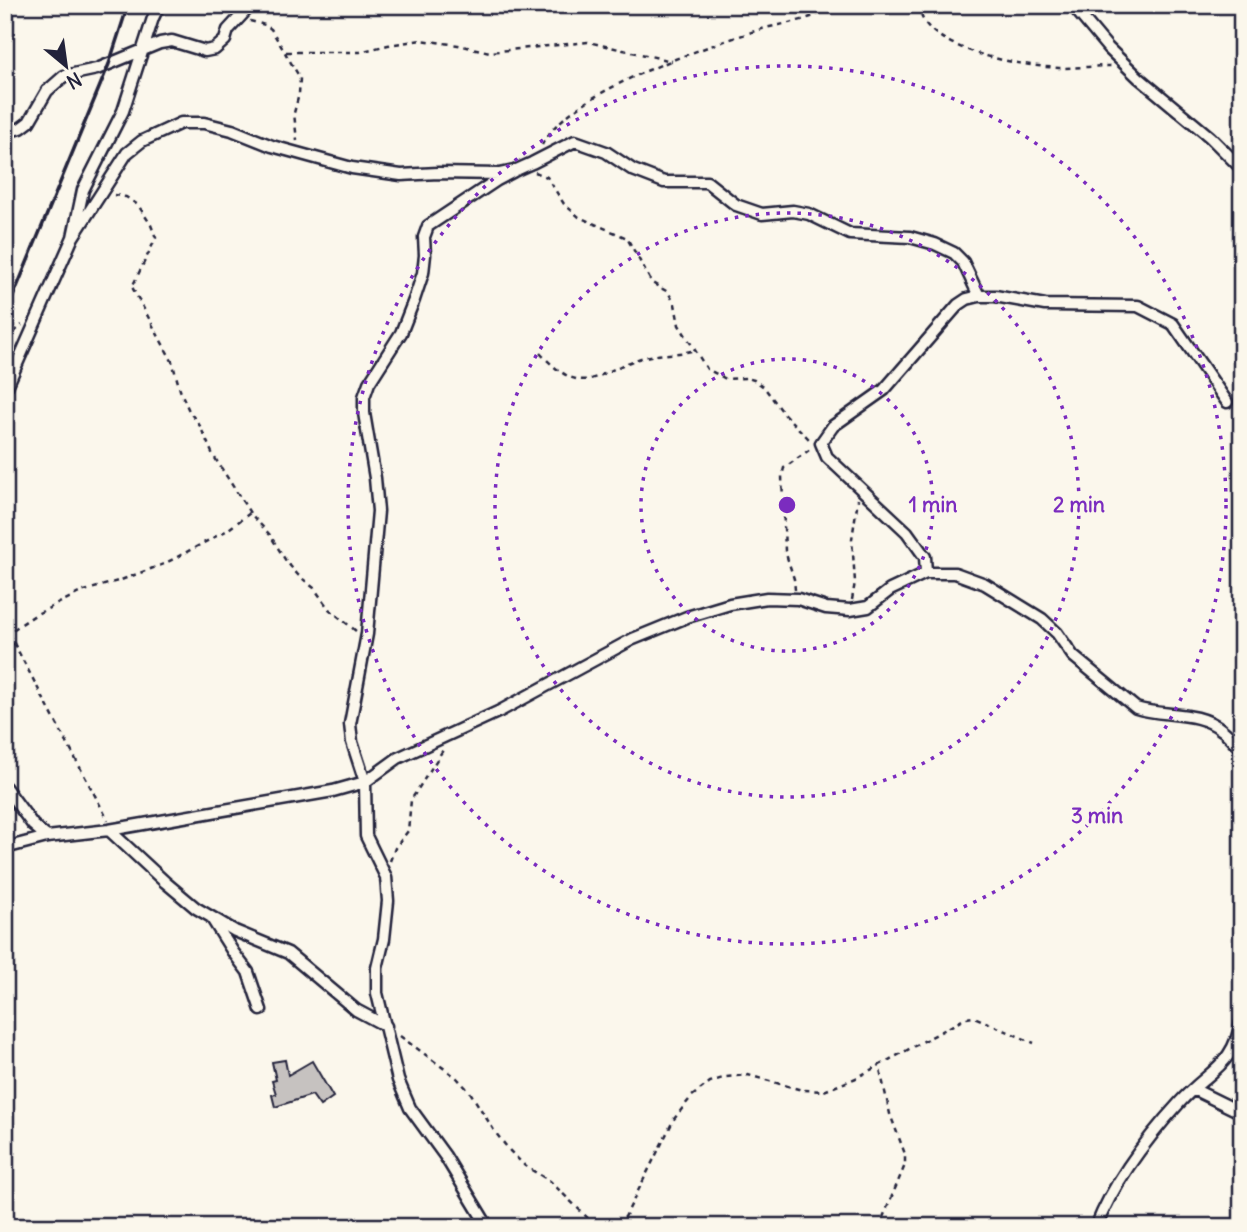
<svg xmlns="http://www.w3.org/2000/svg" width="1247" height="1232" viewBox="0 0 1247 1232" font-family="Delius,sans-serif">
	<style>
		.building { fill: #c6c2c0; stroke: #22223b; stroke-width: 2 }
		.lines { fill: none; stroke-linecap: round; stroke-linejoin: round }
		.street-casing { stroke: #22223b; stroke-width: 15 }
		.path { stroke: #22223b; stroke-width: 2.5; stroke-dasharray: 5 5; stroke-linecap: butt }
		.street { stroke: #fbf7ec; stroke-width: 10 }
		.rail { stroke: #22223b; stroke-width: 3.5 }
		.ring { fill: none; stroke: #7b2cbf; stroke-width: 3.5; stroke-dasharray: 3.5 7 }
		.centre { fill: #7b2cbf; stroke: #fbf7ec; stroke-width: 3.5 }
		.ring-label { font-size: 21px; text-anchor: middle; font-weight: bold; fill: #7b2cbf; stroke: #fbf7ec; stroke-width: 7; stroke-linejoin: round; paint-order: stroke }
	</style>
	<rect width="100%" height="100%" fill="#fbf7ec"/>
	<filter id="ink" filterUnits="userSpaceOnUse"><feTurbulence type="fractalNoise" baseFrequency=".0143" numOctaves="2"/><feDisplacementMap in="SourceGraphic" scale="14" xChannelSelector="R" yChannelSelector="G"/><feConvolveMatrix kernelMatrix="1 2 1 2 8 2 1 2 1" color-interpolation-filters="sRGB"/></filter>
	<g filter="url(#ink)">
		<!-- building -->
		<path class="building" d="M285,1060L288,1075L312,1061L333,1097L320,1106L312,1095L275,1107L272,1095L276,1094L272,1081L276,1080L272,1062Z"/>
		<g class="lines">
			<defs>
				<path id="street" d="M1072,5L1108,48L1139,78L1210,137L1242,169
					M5,132L21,128L29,122L47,91L64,76L97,69L160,43L172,41L205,51L215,49L225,40L228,30L251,5
					M73,237L127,153L142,141L181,123H204L232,130L272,146L352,168L401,175L438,173L500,174L514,171L532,163L575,141L606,152L633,170L664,182H707L736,205L762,214L793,211L809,214L850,234L910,237L935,244L954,253L963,262L979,296
					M5,391L73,237L83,190L123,111L153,18L159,5
					M926,573L925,557L907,532L827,457L821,443L833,426L884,390L958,305L967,299L979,296H995L1045,305L1138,306L1173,324L1227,402
					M5,787L33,825L47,837
					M109,830L165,882L196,908L235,931L288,953L356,1010L386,1026
					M5,848L47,837L109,830L333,791L365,782L398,758L500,711L633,639L687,617L730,604L767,598L798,599L826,608L850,610L868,607L890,590L926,573H955L985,584L1042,619L1057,633L1073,656L1136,708C1163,717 1199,710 1222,730C1229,735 1235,743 1242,750
					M211,917L233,952L248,972L261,1010
					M1193,1089L1242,1113
					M488,1227L445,1156L410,1108L398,1080L377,993V968L384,939L388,901L386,877L366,836L365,782L352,742L350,724L367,634L378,511L375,478L364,413V397L369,383L401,333L414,300L423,273L425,255L424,237L428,226L497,180L514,171
					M1096,1227C1114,1181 1147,1138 1180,1102C1211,1068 1234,1067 1242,1017"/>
			</defs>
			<!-- street casing -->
			<use href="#street" class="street-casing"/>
			<!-- path -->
			<path class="path" d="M217,5L231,13
				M919,5C920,51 1024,66 1059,68C1077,68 1095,66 1113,66
				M250,21L265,25L271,29L300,78L299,94L294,113L297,141
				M286,52H360L388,45L421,40L458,45L490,52L588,42L672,61
				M542,145C567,92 703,48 758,30C775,25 794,23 811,17C819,14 827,9 835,5
				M535,172L547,177L564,204L579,217L627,238L652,283L668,292L675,304L679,325L707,369L726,379L747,378L754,380L764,387L785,415L811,441
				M114,195L126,197L138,205L151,225L156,238L132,287L172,361L180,390L189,411L200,426L213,455L250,513L270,535L286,561L298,575L314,588L329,609L356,631
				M5,350L12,334L22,325
				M540,353C585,401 593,373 641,358C659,353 678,355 695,350
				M795,590L794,579L785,551L782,476L784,468L812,448
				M852,600L855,582L852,539L858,499
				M9,634L108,820
				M5,635L35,615L81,592L121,580L164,564L226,531L250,513
				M390,861L395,848L408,831L411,800L443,750
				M400,1036L457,1078L470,1092L495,1132L510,1151L525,1166L550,1181L597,1227
				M620,1227L674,1119L692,1096L710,1082L726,1077L748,1075L802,1090L824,1091L856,1078L966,1018L974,1017L1034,1043
				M879,1227L905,1165V1154L890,1114L879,1065"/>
			<!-- street -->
			<use href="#street" class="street"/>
			<!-- rail -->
			<path class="rail" d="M5,316L109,64L128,5"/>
		</g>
	</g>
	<!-- distance rings -->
	<g class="ring">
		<circle cx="787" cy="505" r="146"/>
		<circle cx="787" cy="505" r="292"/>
		<circle cx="787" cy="505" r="439"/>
	</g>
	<circle cx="787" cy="505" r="10" class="centre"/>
	<g class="ring-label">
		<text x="933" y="512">1 min</text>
		<text x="1079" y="512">2 min</text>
		<text x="1097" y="823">3 min</text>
	</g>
	<!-- margin -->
	<rect width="1247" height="1232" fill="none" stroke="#fbf7ec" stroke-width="28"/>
	<rect x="14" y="14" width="1219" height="1204" fill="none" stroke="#22223b" stroke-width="2.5" filter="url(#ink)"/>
	<!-- north arrow -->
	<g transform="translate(66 66) rotate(151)" stroke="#fbf7ec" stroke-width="5" paint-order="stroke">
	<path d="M0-5L12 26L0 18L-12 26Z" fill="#22223b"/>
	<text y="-10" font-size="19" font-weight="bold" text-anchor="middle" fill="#22223b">N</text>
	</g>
</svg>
